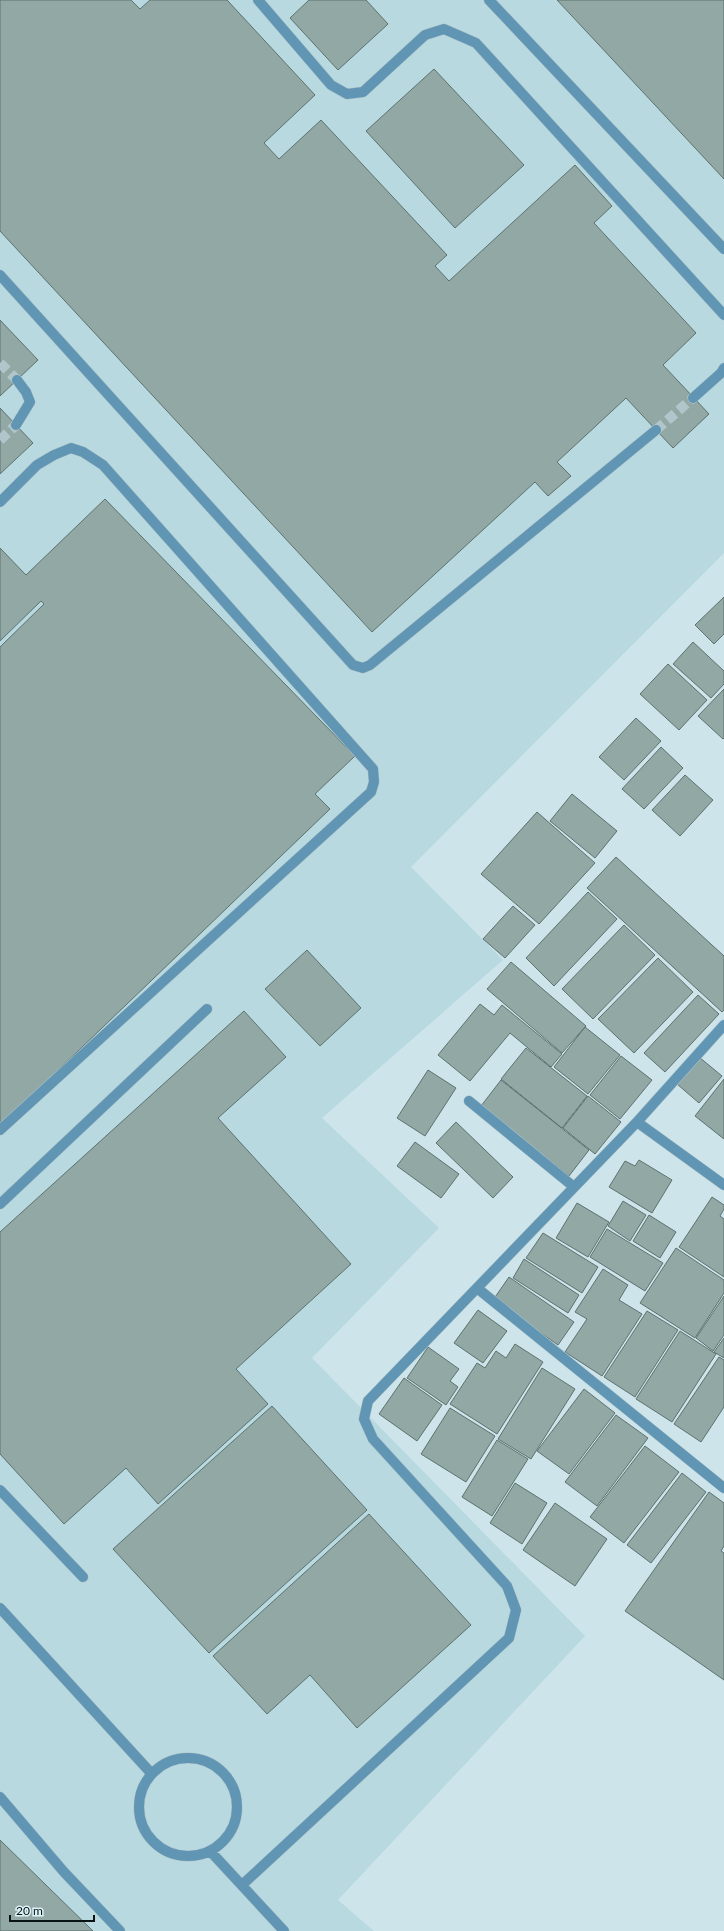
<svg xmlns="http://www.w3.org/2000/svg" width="724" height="1931" viewBox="0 0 724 1931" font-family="Lato,sans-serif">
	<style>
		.built { fill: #b8d9e0 }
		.building { fill: #91a8a5; stroke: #5d726f }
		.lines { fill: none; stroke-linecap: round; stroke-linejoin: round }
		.minor-tunnel { stroke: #b0c6ca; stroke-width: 10; stroke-dasharray: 10 5; stroke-linecap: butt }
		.minor-casing { stroke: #aec3c8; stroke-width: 11 }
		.minor { stroke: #6095b4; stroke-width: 10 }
	</style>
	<rect width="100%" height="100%" fill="#cde5ea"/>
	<!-- built -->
	<path class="built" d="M0,0H724V553L411,867L503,960L322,1118L439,1228L312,1358L585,1636L338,1900L374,1931H0Z"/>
	<!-- building -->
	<path class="building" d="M0,0H131L140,9L150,0H227L315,95L264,143L279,159L321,120L447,255L435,266L449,281L575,165L612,206L594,223L696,333L663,365L709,414L673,448L626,398L557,462L571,476L548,496L535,482L372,632L0,231Z
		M309,0H366L388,24L338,70L290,18Z
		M557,0H724V179Z
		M434,69L524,165L455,228L366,131Z
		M0,320L38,360L0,396Z
		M0,408L33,443L0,474Z
		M105,499L355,756L315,794L330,809L0,1126V647L44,604L41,601L0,641V548L26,575Z
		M724,597V634L714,644L695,625Z
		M693,642L724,671V684L711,698L673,664Z
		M668,664L707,700L679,730L640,694Z
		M724,689V738L723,739L698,716Z
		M636,718L661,741L624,780L599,757Z
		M661,747L683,768L644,809L622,789Z
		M685,775L713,800L680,836L652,810Z
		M572,794L617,831L595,858L550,821Z
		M537,812L595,863L539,924L481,874Z
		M616,857L724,956V1010L722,1012L587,888Z
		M588,892L617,919L554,986L526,958Z
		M513,906L535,925L505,958L483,939Z
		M624,925L655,955L593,1019L562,989Z
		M307,950L361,1008L320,1046L265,989Z
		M658,958L693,992L634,1053L598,1019Z
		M511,962L586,1026L562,1053L487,989Z
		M698,995L719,1014L665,1072L644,1053Z
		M480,1004L494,1015L502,1005L562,1054L551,1067L510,1033L470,1081L438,1055Z
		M244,1011L286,1057L218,1118L351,1264L236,1369L268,1404L158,1504L126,1468L64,1524L0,1454V1232Z
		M585,1027L620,1055L588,1094L554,1067Z
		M526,1048L587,1096L562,1128L501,1079Z
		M621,1056L652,1080L620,1119L590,1095Z
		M699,1057L722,1076L699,1103L677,1084Z
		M428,1070L456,1088L425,1136L397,1118Z
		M724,1079V1139L695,1116Z
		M501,1080L589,1150L569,1176L481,1106Z
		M588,1096L621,1122L595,1154L563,1128Z
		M456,1122L513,1177L493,1198L436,1143Z
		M415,1142L459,1174L441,1198L397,1166Z
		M639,1160L672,1180L652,1213L609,1187L625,1161L635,1166Z
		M712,1197L724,1205V1209L720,1216L724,1219V1277L679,1247Z
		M623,1201L646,1215L630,1241L608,1226Z
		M577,1203L609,1222L588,1257L556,1238Z
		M649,1215L676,1232L660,1258L633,1241Z
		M607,1229L663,1263L645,1291L590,1257Z
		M543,1233L598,1267L582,1293L526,1258Z
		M676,1248L724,1280V1293L695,1338L640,1303Z
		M524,1259L579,1295L568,1313L513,1278Z
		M603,1269L628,1285L619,1300L642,1314L602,1376L565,1352L587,1319L575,1312Z
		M509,1277L574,1322L558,1345L493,1300Z
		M724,1296V1335L713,1351L696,1338Z
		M478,1310L507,1331L483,1363L454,1343Z
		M647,1311L678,1330L635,1397L604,1377Z
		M680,1331L716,1354L672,1422L636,1399Z
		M724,1338V1358L714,1352Z
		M515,1344L543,1362L497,1434L450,1404L477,1363L485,1368L496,1351L506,1358Z
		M428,1347L459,1369L450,1381L458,1387L446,1405L407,1378Z
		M719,1357L724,1360V1407L701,1442L674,1424Z
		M542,1368L575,1389L531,1459L498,1439Z
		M404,1378L442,1405L417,1441L379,1414Z
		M584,1389L615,1413L569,1474L537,1451Z
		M272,1406L367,1510L209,1653L113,1549Z
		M450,1408L495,1436L466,1482L421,1454Z
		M616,1415L648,1438L597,1506L565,1482Z
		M497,1440L528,1459L492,1516L462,1497Z
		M645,1446L679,1472L624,1543L590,1517Z
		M682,1473L706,1492L651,1563L627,1545Z
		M515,1483L547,1503L522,1544L490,1523Z
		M709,1492L724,1503V1546L721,1551L724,1553V1680L625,1611Z
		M555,1503L607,1539L575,1586L523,1550Z
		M369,1514L471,1625L357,1728L310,1675L267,1714L213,1656Z
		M0,1840L93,1931H0Z"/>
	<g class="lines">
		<!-- minor-tunnel -->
		<path class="minor-tunnel" d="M0,363L17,380
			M656,430L693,398
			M0,440L16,425"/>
		<defs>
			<path id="minor" d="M258,0L331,85L347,94L363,92L425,35L444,29L476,43L724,315
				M489,0L724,249
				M0,275L353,665L363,668L370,665L656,430
				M693,398L721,373L724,368
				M16,425L30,402L26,392L17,380
				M0,502L37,465L54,455L71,448L83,452L103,465L373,769L374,782L371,792L0,1130
				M469,1101L574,1187
				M637,1122L724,1185
				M0,1204L207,1009
				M477,1288L724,1488
				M0,1490L83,1577
				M0,1608L151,1773
				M139 1807a49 49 0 1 1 98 0a49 49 0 1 1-98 0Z
				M0,1797L64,1872L120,1931
				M211,1852L284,1931
				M242,1885L509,1638L516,1610L507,1586L373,1439L364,1419L368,1401L637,1122L724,1025"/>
		</defs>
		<!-- minor casing -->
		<use href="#minor" class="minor-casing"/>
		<!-- minor -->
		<use href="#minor" class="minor"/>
	</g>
	<!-- scale -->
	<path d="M10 1915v6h84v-6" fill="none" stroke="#0a1314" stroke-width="2"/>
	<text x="16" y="1915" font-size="12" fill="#0a1314" stroke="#daf2f7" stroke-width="3" paint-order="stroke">20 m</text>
</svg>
